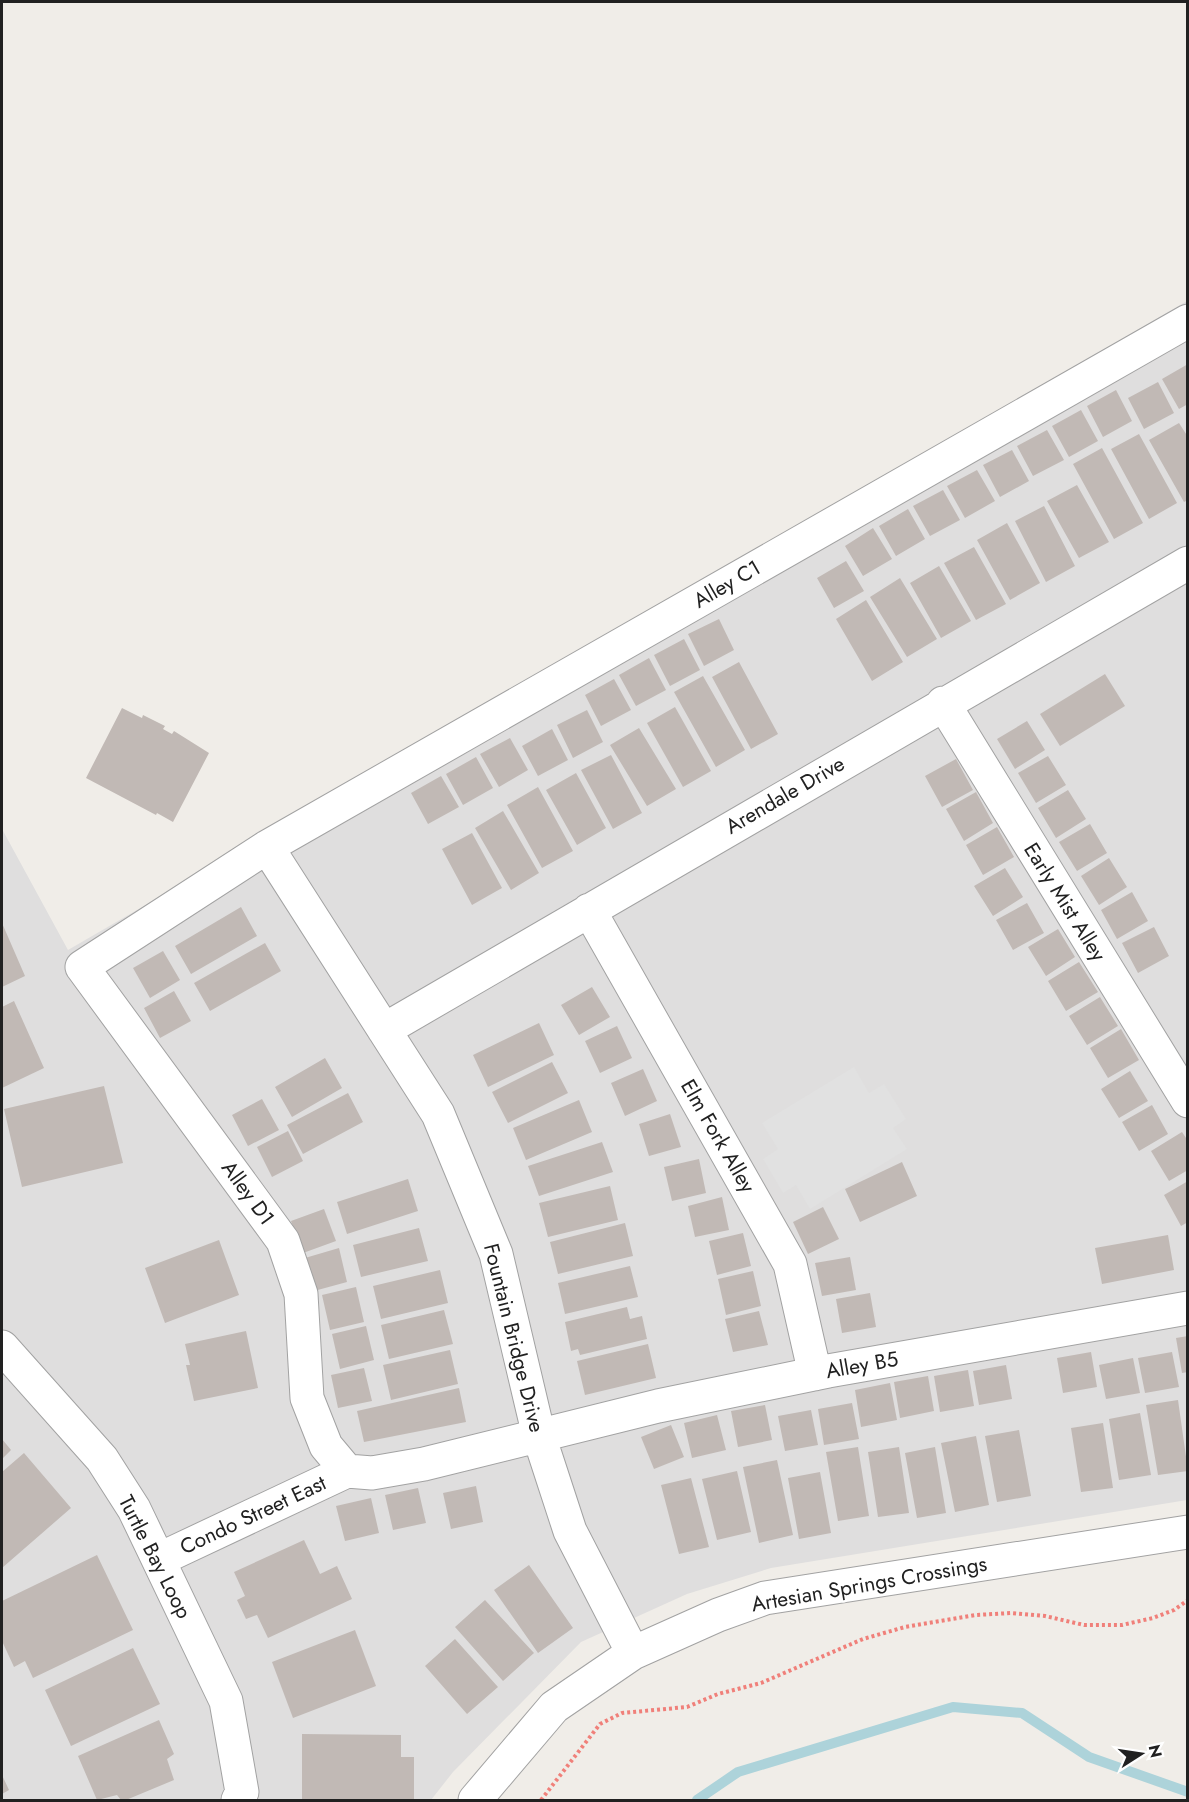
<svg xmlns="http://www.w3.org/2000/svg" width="1189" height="1802" viewBox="0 0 1189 1802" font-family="Jost,sans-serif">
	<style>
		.residential { fill: #dfdede }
		.parking { fill: #e1e1e1 }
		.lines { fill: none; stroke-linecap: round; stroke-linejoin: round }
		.stream { stroke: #add3da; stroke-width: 10 }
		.building { fill: #c1b9b5 }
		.minor-casing { stroke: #a2a2a2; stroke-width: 35 }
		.path { stroke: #f0807a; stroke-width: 4; stroke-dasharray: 3 3; stroke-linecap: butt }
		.minor { stroke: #fff; stroke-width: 33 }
		.labels { text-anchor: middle; stroke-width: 4.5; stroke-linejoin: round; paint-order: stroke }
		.street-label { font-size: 21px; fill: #212121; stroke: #fff }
	</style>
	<rect width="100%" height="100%" fill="#f0ede8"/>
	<!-- residential -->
	<path class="residential" d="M1187,301V1500L771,1568L687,1594L581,1642L453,1772L431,1800H2V829L68,950Z"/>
	<!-- parking -->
	<path class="parking" d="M854,1067L869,1093L884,1084L906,1119L893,1128L907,1149L810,1209L796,1185L783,1193L763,1159L778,1149L762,1123Z"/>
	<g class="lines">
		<!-- stream -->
		<path class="stream" d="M697,1800L738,1772L953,1707L1022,1713L1089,1757L1188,1792"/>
	</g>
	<!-- building -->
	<path class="building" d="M1188,364V404L1179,409L1162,379Z
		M1158,382L1174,413L1144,429L1128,398Z
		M1116,390L1132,421L1103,437L1087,406Z
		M1081,410L1098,441L1069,457L1052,426Z
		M1179,423L1188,437V500L1184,502L1149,440Z
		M1047,430L1064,460L1033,476L1017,446Z
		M1139,434L1177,503L1149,519L1111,449Z
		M1102,448L1143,523L1114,539L1073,464Z
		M1012,450L1029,481L1000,497L983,465Z
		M977,470L995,501L965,518L947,486Z
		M1077,485L1109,542L1079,558L1047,501Z
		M943,490L960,520L930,536L913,506Z
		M1044,506L1075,566L1046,582L1015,521Z
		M908,509L925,539L896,556L879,526Z
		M1007,523L1040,583L1010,600L977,540Z
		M873,528L892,559L863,576L845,546Z
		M974,547L1006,604L976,620L944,563Z
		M846,561L864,591L834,608L817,578Z
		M939,566L971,621L941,638L910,583Z
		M900,578L937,639L907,657L870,597Z
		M866,600L903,662L872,681L836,619Z
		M719,619L734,650L704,666L688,634Z
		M684,639L700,670L670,686L654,655Z
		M649,658L666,690L636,706L619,675Z
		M739,662L778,734L751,749L712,677Z
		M1105,674L1125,706L1060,746L1040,714Z
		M703,676L745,750L716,767L674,692Z
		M614,679L631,710L601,726L585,695Z
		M675,707L711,771L683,787L647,723Z
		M122,708L142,718L143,715L165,726L163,729L172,734L174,731L209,753L173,822L157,813L156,815L86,778Z
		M587,710L603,742L573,758L557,725Z
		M1027,721L1045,750L1015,769L997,739Z
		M639,728L676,789L647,806L610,745Z
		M552,729L568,760L538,776L522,746Z
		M510,738L528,770L499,787L480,754Z
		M611,755L642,813L613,829L581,770Z
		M1048,756L1066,785L1036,803L1018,773Z
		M476,757L493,788L463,805L446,774Z
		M956,759L973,790L942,807L925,776Z
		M576,773L606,828L577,845L546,790Z
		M441,776L459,807L428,824L411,793Z
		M538,787L573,851L542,868L507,805Z
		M1068,790L1086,819L1056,838L1038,808Z
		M976,792L993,823L964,841L946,809Z
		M503,811L539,873L511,890L475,828Z
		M1090,824L1107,853L1077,871L1059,842Z
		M997,827L1014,857L983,875L966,845Z
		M472,833L502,888L472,905L442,849Z
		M1109,858L1127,887L1099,905L1081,876Z
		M1005,868L1023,897L993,916L974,886Z
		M1132,892L1148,921L1117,939L1101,910Z
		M1027,903L1044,933L1013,950L996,920Z
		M241,907L257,936L191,974L175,946Z
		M2,923L25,976L2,987Z
		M1154,927L1169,956L1138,973L1122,943Z
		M1058,929L1075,957L1046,976L1028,947Z
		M265,943L281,971L210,1011L194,983Z
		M163,951L180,980L150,998L133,968Z
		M1079,962L1098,992L1066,1011L1048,981Z
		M592,987L610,1017L579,1035L561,1005Z
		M174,991L191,1021L160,1038L144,1008Z
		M1100,997L1118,1026L1087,1045L1069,1016Z
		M14,1001L44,1068L2,1088V1007Z
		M539,1023L554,1055L488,1087L473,1055Z
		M617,1026L632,1058L600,1073L585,1041Z
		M1121,1029L1139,1060L1108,1078L1090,1048Z
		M325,1058L342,1088L292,1117L275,1087Z
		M552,1062L568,1093L508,1123L492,1092Z
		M643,1069L657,1101L625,1116L611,1083Z
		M1130,1071L1148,1101L1119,1118L1101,1089Z
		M104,1086L123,1163L22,1187L4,1109Z
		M348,1093L363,1122L303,1154L287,1125Z
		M262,1099L279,1130L248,1146L232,1115Z
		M579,1100L592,1132L526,1160L513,1128Z
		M1152,1105L1168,1134L1139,1151L1122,1122Z
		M670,1114L681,1147L649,1156L639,1124Z
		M288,1131L303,1161L272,1177L257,1147Z
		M1182,1132L1188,1141V1170L1169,1181L1151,1151Z
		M602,1142L613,1172L539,1196L528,1166Z
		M699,1159L706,1193L672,1201L664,1167Z
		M902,1162L917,1196L860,1222L845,1189Z
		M408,1179L418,1211L347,1234L337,1202Z
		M1188,1181V1222L1181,1226L1164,1195Z
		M610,1186L618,1220L548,1237L539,1203Z
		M722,1197L729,1230L695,1237L688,1206Z
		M823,1207L839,1239L808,1254L793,1222Z
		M324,1209L336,1241L303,1253L291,1221Z
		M625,1223L633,1256L558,1274L550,1242Z
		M419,1228L428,1261L361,1277L353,1245Z
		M743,1233L751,1266L717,1275L709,1241Z
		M1168,1235L1174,1270L1102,1284L1095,1248Z
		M219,1240L239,1295L165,1323L145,1268Z
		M339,1248L347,1282L314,1291L305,1258Z
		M850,1257L856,1290L822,1296L815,1263Z
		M630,1266L638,1297L565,1314L558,1283Z
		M440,1270L448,1303L381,1319L373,1286Z
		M753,1271L761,1306L726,1315L718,1279Z
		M356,1287L364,1322L330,1330L322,1295Z
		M870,1293L876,1327L842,1333L836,1299Z
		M627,1307L630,1319L642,1316L647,1339L580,1355L578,1349L571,1351L565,1322Z
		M444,1310L453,1344L389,1359L381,1325Z
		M759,1311L768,1345L733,1352L725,1319Z
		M366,1326L374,1360L340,1369L332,1334Z
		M246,1331L258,1388L194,1401L186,1365H190L185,1344Z
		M1188,1336V1372L1182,1373L1176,1338Z
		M648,1344L656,1378L585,1395L577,1361Z
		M450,1350L458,1384L391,1400L383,1365Z
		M1091,1352L1097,1387L1063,1393L1057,1358Z
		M1172,1352L1179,1387L1145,1393L1138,1358Z
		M1133,1358L1140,1393L1106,1399L1099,1365Z
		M1006,1365L1012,1399L979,1405L973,1371Z
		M364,1368L372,1401L338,1408L331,1375Z
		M968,1370L974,1406L940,1412L934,1376Z
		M928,1376L934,1411L900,1418L894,1382Z
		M890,1383L897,1420L861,1427L855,1390Z
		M459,1388L466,1422L364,1442L357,1411Z
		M1178,1400L1188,1471L1158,1475L1146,1405Z
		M852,1403L859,1439L824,1445L818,1409Z
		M765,1405L772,1440L738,1447L731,1411Z
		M811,1410L818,1445L785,1451L778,1416Z
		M1140,1413L1151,1475L1119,1480L1109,1419Z
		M717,1415L726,1450L692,1458L684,1423Z
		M1103,1423L1113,1488L1081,1492L1071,1428Z
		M671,1425L684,1457L654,1469L641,1437Z
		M1019,1430L1031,1496L997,1502L985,1436Z
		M976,1436L989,1505L955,1512L941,1443Z
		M2,1439L11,1450L2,1459Z
		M858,1447L869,1516L838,1521L826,1452Z
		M899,1447L909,1513L878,1517L868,1452Z
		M935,1447L946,1513L917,1518L905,1453Z
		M24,1453L71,1508L2,1568V1472Z
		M777,1460L793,1535L759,1543L743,1467Z
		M737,1471L751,1532L717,1540L702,1479Z
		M820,1472L831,1533L799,1539L788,1478Z
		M691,1478L709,1547L679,1554L661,1485Z
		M476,1486L483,1522L451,1529L443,1493Z
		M418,1488L426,1523L393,1530L385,1495Z
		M371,1498L379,1533L345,1541L336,1506Z
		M304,1540L320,1574L337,1566L352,1599L268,1638L257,1615L246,1619L237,1600L245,1596L234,1572Z
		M97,1555L133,1630L33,1678L25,1661L14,1667L2,1641V1601Z
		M529,1565L573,1628L538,1653L494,1590Z
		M485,1600L534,1653L503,1681L455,1627Z
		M355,1630L376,1686L293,1718L272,1662Z
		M455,1639L498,1687L467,1714L425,1666Z
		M133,1648L160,1704L71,1746L45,1690Z
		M159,1720L174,1754L167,1759L174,1780L126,1800H121L117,1795L97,1800L78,1756Z
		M302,1734L401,1735V1757H414V1800L302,1799Z
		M2,1775L9,1790L2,1794Z"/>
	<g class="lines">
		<defs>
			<path id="minor" d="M1188,321L267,847L82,967L283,1241L301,1294L307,1398L326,1446L347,1471L372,1473L424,1464L658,1406L828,1371L1188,1308
				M943,703L1188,1101
				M267,847L438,1114L496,1254L539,1436L570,1531L633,1653
				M589,910L790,1264L815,1374
				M384,1030L1188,563
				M2,1347L102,1459L134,1509L226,1701L242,1792L238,1800
				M160,1559L347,1471
				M475,1800L554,1707L633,1653L718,1615L765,1598L1188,1532"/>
		</defs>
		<!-- minor casing -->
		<use href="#minor" class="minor-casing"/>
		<!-- path -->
		<path class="path" d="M541,1800L600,1724L622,1713L687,1707L718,1694L761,1683L863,1639L905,1627L976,1615L1011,1613L1045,1616L1084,1625H1122L1153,1618L1174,1610L1188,1600"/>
		<!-- minor -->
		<use href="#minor" class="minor"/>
	</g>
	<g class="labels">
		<!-- street labels -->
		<g class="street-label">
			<text transform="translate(727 584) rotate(-30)" y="7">Alley C1</text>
			<text transform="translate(785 795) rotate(-30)" y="7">Arendale Drive</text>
			<text transform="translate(1065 902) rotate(58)" y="7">Early Mist Alley</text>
			<text transform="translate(718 1136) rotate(60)" y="7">Elm Fork Alley</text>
			<text transform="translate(248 1193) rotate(54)" y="7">Alley D1</text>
			<text transform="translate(514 1338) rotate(76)" y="7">Fountain Bridge Drive</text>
			<text transform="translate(862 1365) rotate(-10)" y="7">Alley B5</text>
			<text transform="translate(253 1515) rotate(-25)" y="7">Condo Street East</text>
			<text transform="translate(155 1557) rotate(63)" y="7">Turtle Bay Loop</text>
			<text transform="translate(869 1584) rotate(-10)" y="7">Artesian Springs Crossings</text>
		</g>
	</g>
	<!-- border -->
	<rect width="1189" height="1802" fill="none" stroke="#212121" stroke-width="6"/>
	<!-- north arrow -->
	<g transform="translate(1141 1754) rotate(78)" stroke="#ffffff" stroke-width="4.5" paint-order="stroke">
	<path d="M0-4.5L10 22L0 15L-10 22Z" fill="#212121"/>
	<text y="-9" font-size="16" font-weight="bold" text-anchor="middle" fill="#212121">N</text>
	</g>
</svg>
